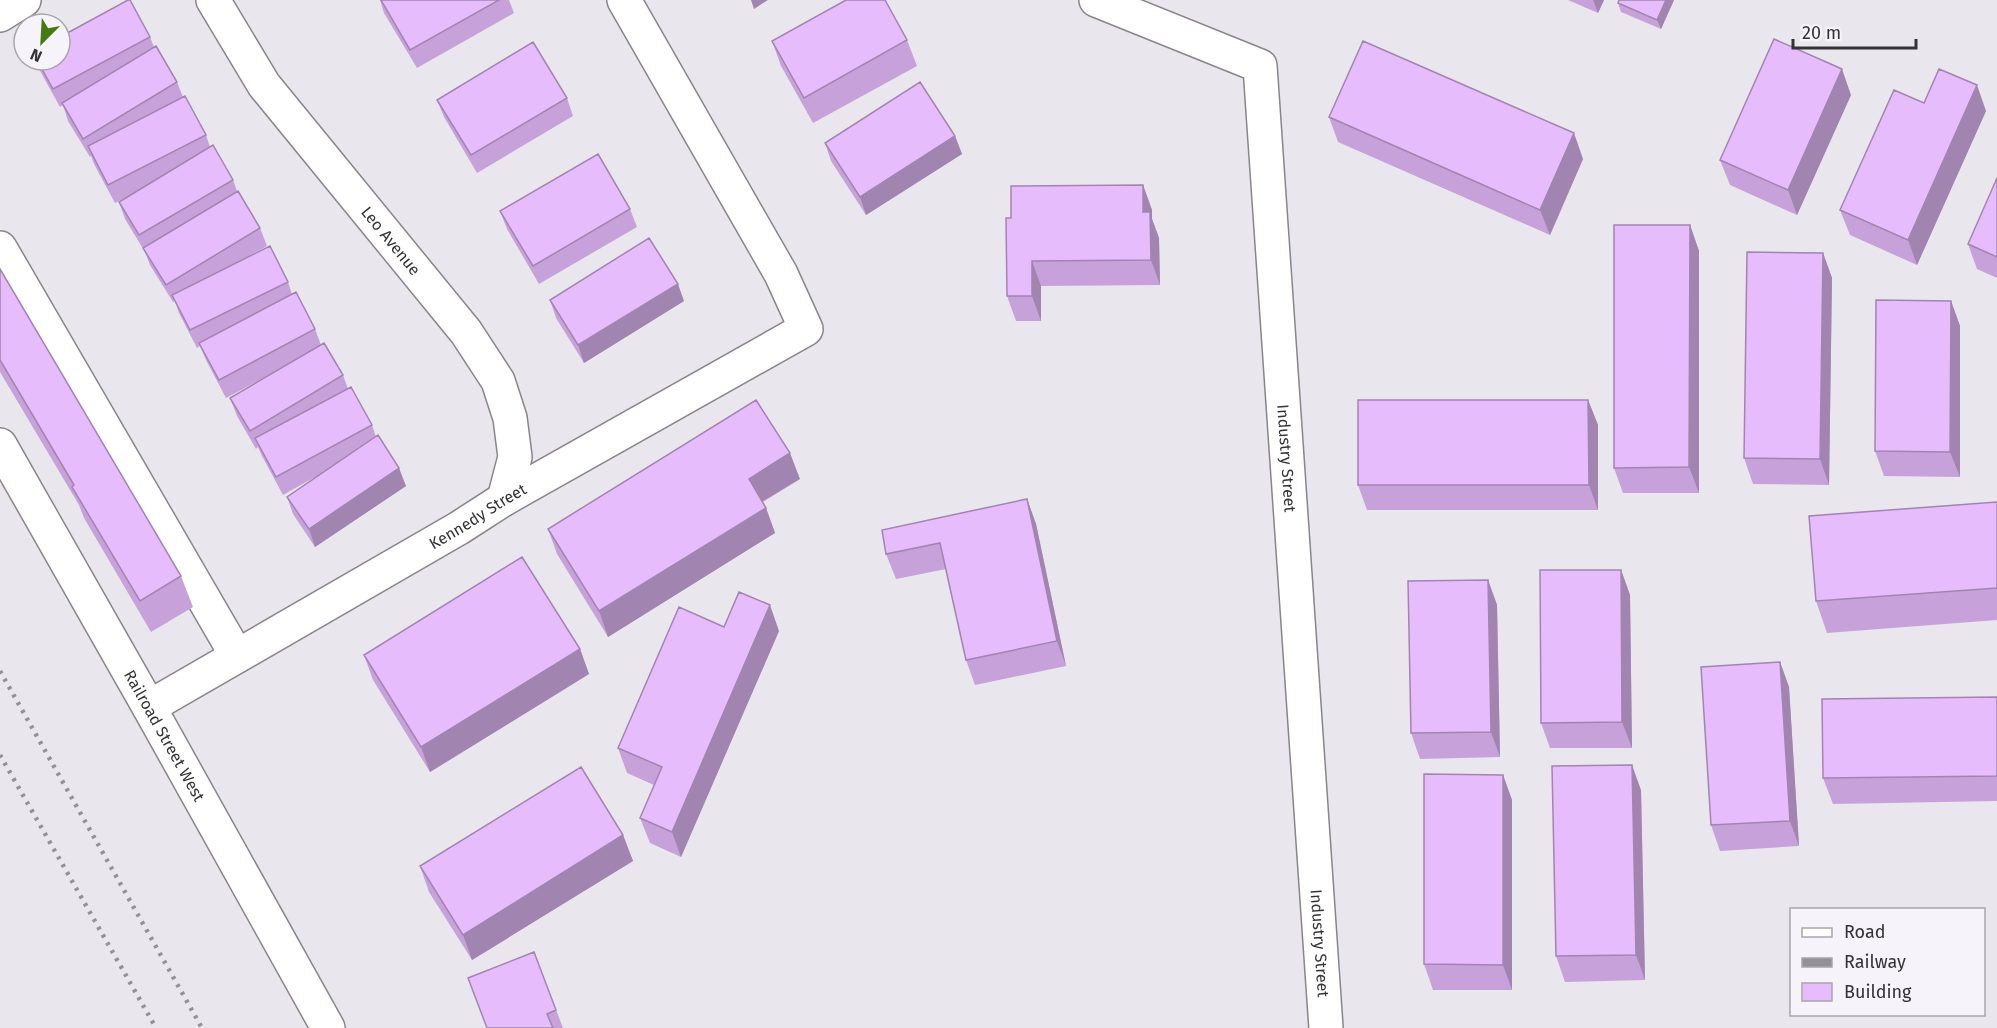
<svg xmlns="http://www.w3.org/2000/svg" width="1997" height="1028" viewBox="0 0 1997 1028" font-family="'Fira Sans',sans-serif">
	<style>
		.lines { fill: none; stroke-linecap: round; stroke-linejoin: round }
		.minor-casing { stroke: #89858b; stroke-width: 36 }
		.minor { stroke: #fff; stroke-width: 33 }
		.rail { stroke: #949196; stroke-width: 4.5; stroke-dasharray: 3 6; stroke-linecap: butt }
		.wall { fill: #c7a2da }
		.shaded-wall { fill: #a284b1 }
		.building { fill: #e7bcfd; stroke: #a284b1; stroke-width: 1.5 }
		.labels { text-anchor: middle; stroke-width: 6; stroke-linejoin: round; paint-order: stroke }
		.street-label { font-size: 16px; fill: #343235; stroke: #f7f3fa }
	</style>
	<rect width="100%" height="100%" fill="#eae6ed"/>
	<g class="lines">
		<defs>
			<g id="minor">
				<path id="s1" d="M213,0L264,85L466,332L498,381L510,418L515,457L504,499"/>
				<path id="s2" d="M1096,0L1260,66L1326,1028"/>
				<path d="M0,15L24,0"/>
				<path d="M0,248L237,656"/>
				<path id="s3" d="M0,445L149,707L328,1028"/>
				<path id="s4" d="M149,707L459,528L504,499L806,329L781,274L624,0"/>
			</g>
		</defs>
		<!-- minor casing -->
		<use href="#minor" class="minor-casing"/>
		<!-- minor -->
		<use href="#minor" class="minor"/>
		<!-- rail -->
		<path class="rail" d="M0,671L202,1028
			M0,755L156,1028"/>
	</g>
	<!-- wall -->
	<path class="wall" d="M380,0H509L514,13L417,68L384,13Z
		M1568,0H1604L1598,13Z
		M1674,0L1661,29L1621,12L1618,3Z
		M150,37L154,47L177,82L183,97L206,135L210,147L233,180L237,191L260,228L267,246L249,256L288,282L292,294L315,329L321,345L343,375L348,389L372,425L376,437L406,486L315,547L293,514L287,497L317,476L283,495L262,456L258,447L256,449L237,416L230,398L271,374L226,398L206,360L200,346L197,348L179,313L175,301L173,302L150,265L145,252L125,219L119,202L130,195L115,203L94,164L91,156L90,157L68,121L63,105L60,107L39,69L36,60H60Z
		M907,40L917,66L813,123L781,66L772,41Z
		M1851,95L1797,215L1730,185L1720,160Z
		M567,98L573,116L477,173L444,117L437,100Z
		M1924,103L1986,111L1917,265L1850,235L1840,210Z
		M1329,117L1583,159L1550,235L1338,142Z
		M955,136L962,154L866,215L831,161L825,143Z
		M1997,178V278L1977,269L1968,244Z
		M1143,185L1152,210V219L1159,238L1160,285L1041,286V321H1016L1007,296L1011,218Z
		M630,209L637,227L539,284L507,229L500,211Z
		M1690,225L1699,251V493H1623L1614,468Z
		M1823,253L1832,278L1829,485L1753,484L1744,458Z
		M0,269L181,576L193,607L151,632L84,518L79,505L0,372Z
		M550,300L684,301L584,363L556,318Z
		M1951,301L1960,326V477L1884,476L1875,451Z
		M1588,400L1598,425V510H1367L1358,485Z
		M800,479L763,502L766,508L775,533L608,637L557,554L548,529Z
		M1027,499L1036,524L1066,666L975,685L966,660L946,569L896,579L886,554Z
		M1997,502V620L1827,633L1816,601Z
		M1621,570L1630,595L1632,748H1550L1541,723Z
		M1488,580L1497,605L1500,757L1420,759L1411,733Z
		M724,627L779,631L681,857L650,843L640,818L654,785L627,773L618,748Z
		M580,649L589,674L430,772L373,680L364,655Z
		M1780,662L1789,687L1799,846L1720,851L1711,825Z
		M1997,697V801L1833,804L1823,778Z
		M1503,775L1512,800V990H1433L1424,964Z
		M1641,790L1645,980L1565,982L1556,956Z
		M623,835L633,861L472,960L429,892L420,866Z
		M534,952L563,1028H487Z"/>
	<!-- shaded-wall -->
	<path class="shaded-wall" d="M751,0H768L754,9Z
		M1593,0H1604L1598,13Z
		M1666,0H1674L1661,29L1657,20Z
		M1842,69L1851,95L1797,215L1788,190Z
		M1977,85L1986,111L1917,265L1908,240Z
		M1574,133L1583,159L1550,235L1540,210Z
		M955,136L962,154L866,215L860,197Z
		M1143,185L1152,210V219L1159,238L1160,285L1151,260L1143,212Z
		M1690,225L1699,251V493L1689,467Z
		M1823,253L1832,278L1829,485L1820,459Z
		M1032,261L1041,286V321L1032,296Z
		M678,284L684,301L584,363L578,345Z
		M1951,301L1960,326V477L1950,452Z
		M1588,400L1598,425V510L1589,485Z
		M790,453L800,479L758,504L749,479Z
		M399,468L406,486L315,547L309,529Z
		M1027,499L1036,524L1066,666L1057,641Z
		M766,508L775,533L608,637L599,611Z
		M1621,570L1630,595L1632,748L1622,722Z
		M1488,580L1497,605L1500,757L1491,732Z
		M770,605L779,631L681,857L672,832Z
		M580,649L589,674L430,772L421,747Z
		M1780,662L1789,687L1799,846L1790,821Z
		M1632,765L1641,790L1645,980L1636,955Z
		M1503,775L1512,800V990L1503,965Z
		M623,835L633,861L472,960L463,935Z"/>
	<!-- building -->
	<path class="building" d="M128,0H130L150,37L53,89L37,60H60V37Z
		M381,0H499L410,50Z
		M846,0H885L907,40L804,98L772,41Z
		M1619,0H1666L1657,20L1618,3Z
		M1774,39L1842,69L1788,190L1720,160Z
		M1363,41L1574,133L1540,210L1329,117Z
		M533,42L567,98L471,155L437,100Z
		M156,46L177,82L83,139L62,103Z
		M1939,69L1977,85L1908,240L1840,210L1894,90L1924,103Z
		M920,82L955,136L860,197L825,143Z
		M185,96L206,135L108,185L88,146Z
		M213,145L233,180L139,235L119,202Z
		M598,154L630,209L533,266L500,211Z
		M1997,178V257L1968,244Z
		M1143,185V212H1150L1151,260L1032,261V296H1007L1006,218H1011V186Z
		M238,191L260,228L166,285L143,248Z
		M1614,225H1690L1689,467L1614,468Z
		M649,238L678,284L578,345L550,300Z
		M270,246L288,282L190,330L172,295Z
		M1747,252L1823,253L1820,459L1744,458Z
		M0,269L181,576L140,601L72,487L74,485L0,360Z
		M296,292L315,329L219,380L199,343Z
		M1876,300L1951,301L1950,452L1875,451Z
		M324,343L343,375L250,431L230,398Z
		M351,387L372,425L276,477L255,438Z
		M756,400L790,453L749,479L766,508L599,611L548,529Z
		M1358,400H1588L1589,485H1358Z
		M378,435L399,468L309,529L287,497Z
		M1027,499L1057,641L966,660L940,543L886,554L882,530Z
		M1997,502V588L1816,601L1809,516Z
		M522,557L580,649L421,747L364,655Z
		M1540,570H1621L1622,722L1541,723Z
		M1488,580L1491,732L1411,733L1408,581Z
		M739,592L770,605L672,832L640,818L662,767L618,748L679,607L724,627Z
		M1780,662L1790,821L1711,825L1701,667Z
		M1997,697V776L1823,778L1822,699Z
		M1632,765L1636,955L1556,956L1552,766Z
		M581,767L623,835L463,935L420,866Z
		M1424,774L1503,775V965L1424,964Z
		M534,952L556,1010L547,1014L553,1028H487L468,978Z"/>
	<g class="labels">
		<!-- street labels -->
		<g class="street-label">
			<text dy="6" stroke="none"><textPath href="#s1" startOffset="300">Leo Avenue</textPath></text>
			<text dy="6" stroke="none"><textPath href="#s2" startOffset="570">Industry Street</textPath></text>
			<text dy="6" stroke="none"><textPath href="#s4" startOffset="380">Kennedy Street</textPath></text>
			<text dy="6" stroke="none"><textPath href="#s3" startOffset="334">Railroad Street West</textPath></text>
			<text dy="6" stroke="none"><textPath href="#s2" startOffset="1056">Industry Street</textPath></text>
		</g>
	</g>
	<!-- legend -->
	<rect x="1790" y="908" width="195" height="108" fill="#f7f3fa" stroke="#a9a6ab" stroke-width="1.5"/>
	<rect x="1802" y="928" width="30" height="9" fill="#ffffff" stroke="#a9a6ab" stroke-width="1.5"/>
	<text x="1844" y="938" font-size="18" fill="#343235">Road</text>
	<rect x="1802" y="958" width="30" height="9" fill="#949196" stroke="#a9a6ab" stroke-width="1.5"/>
	<text x="1844" y="968" font-size="18" fill="#343235">Railway</text>
	<rect x="1802" y="983" width="30" height="18" fill="#e7bcfd" stroke="#a9a6ab" stroke-width="1.5"/>
	<text x="1844" y="998" font-size="18" fill="#343235">Building</text>
	<!-- north arrow -->
	<g transform="translate(42 42) rotate(204)"><circle r="28" fill="#f7f3fa" stroke="#a9a6ab" stroke-width="1.5"/>
	<path d="M0-4.5L10 22L0 15L-10 22Z" fill="#447b11"/>
	<text y="-9" font-size="16" font-weight="bold" text-anchor="middle" fill="#343235">N</text>
	</g>
	<!-- scale -->
	<path d="M1793 39v9h123v-9" fill="none" stroke="#343235" stroke-width="3"/>
	<text x="1802" y="39" font-size="18" fill="#343235" stroke="#f7f3fa" stroke-width="4.5" paint-order="stroke">20 m</text>
</svg>
